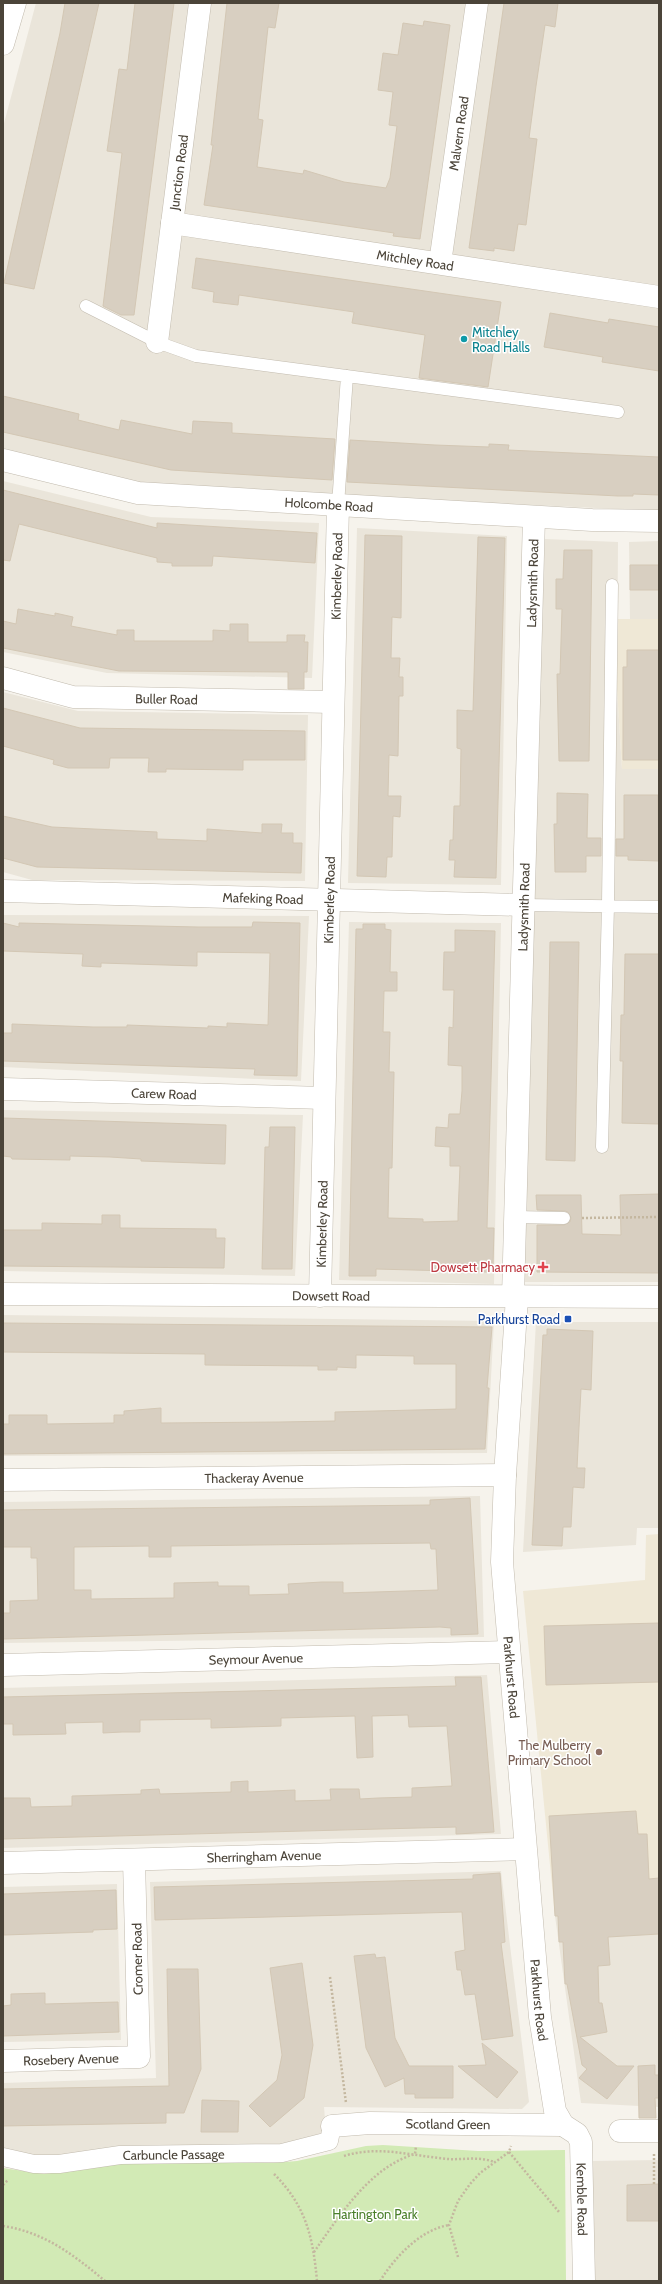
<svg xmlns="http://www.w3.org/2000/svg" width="662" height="2284" viewBox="0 0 662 2284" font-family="Cabin,sans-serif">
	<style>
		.residential { fill: #eae5da }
		.education { fill: #efe8d6 }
		.green { fill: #d2eab5 }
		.building { fill: #d8cfc1; stroke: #d3c7b4; fill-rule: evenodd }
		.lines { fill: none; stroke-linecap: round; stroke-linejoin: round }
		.service-casing { stroke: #c2bbae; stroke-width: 13 }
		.pedestrian-casing { stroke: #c2bbae; stroke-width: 19 }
		.minor-casing { stroke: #c2bbae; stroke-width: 23 }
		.tertiary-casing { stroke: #c2bbae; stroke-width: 23 }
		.path { stroke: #c4b79f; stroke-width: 2.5; stroke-dasharray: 2 2; stroke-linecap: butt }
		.service { stroke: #fff; stroke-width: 12 }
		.pedestrian { stroke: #fff; stroke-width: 18 }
		.minor { stroke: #fff; stroke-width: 22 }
		.tertiary { stroke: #fff; stroke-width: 22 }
		.culture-dot { fill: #0f9aa8; stroke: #fff; stroke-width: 1.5 }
		.health-dot { fill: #e0444e; stroke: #fff; stroke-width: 1.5 }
		.transit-dot { fill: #1a4fb4; stroke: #fff; stroke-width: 1.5 }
		.education-dot { fill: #8d6e63; stroke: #fff; stroke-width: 1.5 }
		.labels { text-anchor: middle; stroke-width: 3; stroke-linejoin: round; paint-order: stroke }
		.street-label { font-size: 13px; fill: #4b4439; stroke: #fff }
		.culture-label { font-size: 13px; fill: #0d838f; stroke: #fff; text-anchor: start }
		.health-label { font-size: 13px; fill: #be3a42; stroke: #fff; text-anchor: end }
		.transit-label { font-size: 13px; fill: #164399; stroke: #fff; text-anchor: end }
		.education-label { font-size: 13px; fill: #785e54; stroke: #fff; text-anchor: end }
		.park-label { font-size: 13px; fill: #4a7f2a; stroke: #fff }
	</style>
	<rect width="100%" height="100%" fill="#f6f3ec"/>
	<!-- residential -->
	<path class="residential" d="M36,3H659V511L135,486L3,451V127Z
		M3,481L151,517L319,523L312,678L107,673L3,652Z
		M357,528L507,536L501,885L348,883Z
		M545,539L618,542L617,689L622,769H659V1282H521Z
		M659,541V619H630L629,542Z
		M3,692L78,711L308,715L305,881L32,880L3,872Z
		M3,915L309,916L301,1081L3,1067Z
		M349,922L501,923L494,1284L339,1280Z
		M3,1110L303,1115L295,1276L3,1271Z
		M3,1315L494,1321L487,1453L3,1456Z
		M536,1322H659V1528H637L636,1545L523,1552Z
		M480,1496L484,1637L3,1643V1502Z
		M487,1675L501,1834L3,1848V1688Z
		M501,1871L529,2102L522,2109L324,2107L326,2131L292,2144L42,2159L3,2149V2083L156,2078L150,1882Z
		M117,1884L121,2040L3,2042V1887Z
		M606,1913L641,1930L642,1935L659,1934V2107L581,2103L555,1916Z
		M659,2160V2281H590V2161Z"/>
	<!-- education -->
	<path class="education" d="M618,619H659V769H622L617,689Z
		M659,1534V1934L642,1935L641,1930L605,1913L555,1916L523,1591L645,1580L646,1535Z"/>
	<!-- green -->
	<path class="green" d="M383,2145L478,2151L565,2150L566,2281H3V2168L44,2174L135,2162L273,2163L297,2161L366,2146Z"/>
	<!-- building -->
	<path class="building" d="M65,3H99L34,289L4,283L60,33Z
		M135,3H174L134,315H121L103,306L122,153L107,151L119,69L127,70Z
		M227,3H279L275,28L268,27L258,119L263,120L257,167L303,174L304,170L344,182L386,188L390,178L397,126L389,125L393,92L378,90L383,53L398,55L403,23L423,26L424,21L450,25L420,239L393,236L394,233L204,205L213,145H211Z
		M504,3H558L555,27L545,25L536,86L529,138L537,139L526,225L518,224L514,251L494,248V251L469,248Z
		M196,258L501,302L488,387L419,378L425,335L352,323L354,312L239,295L238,305L213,302L214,292L192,288Z
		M550,313L608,323L609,319L659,327V371L602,362L603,357L544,347Z
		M3,396L79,414L78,420L119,430L121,420L192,434L193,421L232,423V433L335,439L332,480L171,470L3,432Z
		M350,440L435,445L489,447V444L509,445L508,450L659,457V495L633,494V496H618L347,482Z
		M3,490L157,528V523L317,533L315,563L213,556L212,566H172V563L157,562V558L19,524L10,561L3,560Z
		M365,535L402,536L401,618L392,617L391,658H400L399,677H403V696H399L398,756L389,755L388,796H401L400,817L393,816L392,857H387L386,877L357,876Z
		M478,537L505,538L496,878L454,877L455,860H449L450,840H453L454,806H460L461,749L457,748V710L473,711Z
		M564,550H592L589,761H559L557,674H560L562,609H556V579H563Z
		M630,565H659V590H630Z
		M18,609L55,616V613L73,617L71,626L117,635V630H134V641H213V630L230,631V624H248V642H287V635H305L304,642H308L307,672H304V689H288V672L119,671L3,648V621L16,624Z
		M627,650H659V760H623V667H627Z
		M3,708L80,728L305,731V760H243V770L166,769V772H148L149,758H110L109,768H68L53,764L54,760L3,746Z
		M557,793L588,794L587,838H601V856H586V872H555L554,824H557Z
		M624,795H658L659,861L628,860V856H616V839H624Z
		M3,816L52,827L157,832V839L186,840L207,841V829L262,833V824H282L281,833H293V843H302L301,873L37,867L3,858Z
		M253,922L300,923L297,1076L254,1075L255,1069L3,1061V1033H12V1024L93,1027H127V1025L208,1028V1026L227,1027V1023L268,1025L270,953L197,952V966L101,963V967L82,966L83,954L3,951V923L19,927V923L198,927H252Z
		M363,924H385V929L391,930L390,972H397V991H384L383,1032H390L389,1072H394V1074L392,1168H389L388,1218L423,1219V1222L458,1221V1214L460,1166H450V1147L435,1146L436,1127L448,1128L449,1114H460L462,1091V1066L448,1065L449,1027L453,1028L454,990H443L444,952H455V930L495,931L487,1228H494L493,1266L487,1272L376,1269V1276H349L356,929H363Z
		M550,942H579L575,1161L546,1160Z
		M625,954H659V1124L622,1123L623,1061H620L621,1015H624Z
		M3,1118L226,1125L225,1164L141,1161V1159L110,1157L70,1156V1160L12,1159L11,1157L3,1156Z
		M270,1127H295L292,1269H262L265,1147H269Z
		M659,1194V1273L537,1272V1225H564L570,1222L571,1218L568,1212L565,1211L537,1210L536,1195H581L582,1234L621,1235L620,1195Z
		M102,1215H120V1228L216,1229V1238H225L224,1268L3,1266V1230H42V1223L102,1224Z
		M3,1323L492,1327L487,1388H489L485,1449L3,1454V1424H9V1415H47V1424L114,1423V1415H124V1411L161,1408V1423L280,1422L335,1421V1412L456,1409V1364H414V1356L356,1355V1368L337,1367V1370H318V1366L205,1365V1354L3,1352Z
		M547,1329L593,1331L591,1390L581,1389L579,1427L577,1468H585L584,1488L573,1487L571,1527H563L562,1546L532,1545L543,1335H547Z
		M470,1498L478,1634L451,1635V1628L440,1627L3,1639V1613H10V1601L38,1600L37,1558H31V1547H3V1510L430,1505V1500ZM430,1543L431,1549H436L438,1590L343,1593V1582H322L288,1584L289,1594L249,1595V1586H218V1582L174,1583V1598L91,1599V1590H74V1547L149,1546V1557H171V1546Z
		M659,1623V1682L546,1685L544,1626Z
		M455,1677H481L494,1832L456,1834V1827L3,1839V1798H30L31,1807L72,1806V1796L141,1794V1790L159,1789L160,1794L231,1792V1782L248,1781V1792L295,1790V1801L331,1800L330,1789H359L360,1799L378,1798L412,1797V1788L452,1786L447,1726L409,1727L408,1715L372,1716L373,1757L357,1758L355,1716L281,1718V1726L211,1728V1719L140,1720V1732H122L103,1733V1722L65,1723L66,1734L13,1735V1724H3V1697L456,1686Z
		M636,1811L638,1834H647L649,1879L659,1878V1934L608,1937L610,1965L598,1966L599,2003H602L607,2032L580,2037L617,2066H634L607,2099L579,2078L587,2069L582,2065L567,1984H565L563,1942H559L558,1916H555L549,1816Z
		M500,1873L505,1942L501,1943L513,2036L482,2040L475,1994L465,1995L461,1970H457L455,1952L465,1950L462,1912L155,1920L154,1887L473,1879V1875Z
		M116,1890L117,1929L93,1930V1932L4,1935L3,1894Z
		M375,1954L376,1958L385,1957L395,2038L409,2066H453V2098H415V2094H405L404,2078L385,2087L366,2048L354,1956Z
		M302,1963L313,2045L304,2098L270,2127L249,2106L277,2080L282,2055L270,1968Z
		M167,1969H198L201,2069L184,2113H166V2123L3,2126V2089L169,2086Z
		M45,1993V2004L118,2002L119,2032L3,2036V2006L11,2005V1994Z
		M482,2043L518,2072L497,2098L458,2066L486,2065Z
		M655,2065V2075H659V2098H655L656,2118H639L638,2066Z
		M202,2100L239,2101L238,2132H201Z
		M659,2184V2221H627V2185Z"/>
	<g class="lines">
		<defs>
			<path id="service" d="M86,306L157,342L196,356L618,412
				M338,505L347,376
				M523,905L659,907
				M602,1147L608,905L612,585
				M515,1217L564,1218"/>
			<g id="pedestrian">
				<path id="s1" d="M3,2157L34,2164H59L120,2155L282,2153L329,2141L332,2126"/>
			</g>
			<g id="minor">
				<path id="s2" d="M172,223L659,297"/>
				<path id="s3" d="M440,263L477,3"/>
				<path id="s4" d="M157,342L200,3"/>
				<path id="s5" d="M3,460L138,493L592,520L659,521"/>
				<path id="s6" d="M3,678L73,697L333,702"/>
				<path id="s7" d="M3,891L523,905"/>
				<path id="s8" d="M3,1089L324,1098"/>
				<path id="s9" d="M320,1296L338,505"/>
				<path id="s10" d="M513,1297L534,517"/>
				<path id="s11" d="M517,1297L505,1475L502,1562L540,2017L555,2111L563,2125L577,2134L581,2142L584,2281"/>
				<path id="s12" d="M3,1480L505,1475"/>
				<path id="s13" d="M3,1665L509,1652"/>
				<path id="s14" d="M3,1863L525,1849"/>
				<path id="s15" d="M3,2061L139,2057L134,1860"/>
				<path id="s16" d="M332,2126L370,2123L563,2125"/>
				<path d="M620,2131H659"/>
			</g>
			<g id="tertiary">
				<path d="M3,44L15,3"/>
				<path id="s17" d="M3,1294L659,1297"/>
			</g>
		</defs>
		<!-- service casing -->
		<use href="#service" class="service-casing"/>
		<!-- pedestrian casing -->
		<use href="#pedestrian" class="pedestrian-casing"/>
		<!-- minor casing -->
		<use href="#minor" class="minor-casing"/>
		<!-- tertiary casing -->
		<use href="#tertiary" class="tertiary-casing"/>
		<!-- path -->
		<path class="path" d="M582,1218L659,1217
			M330,1977L346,2103
			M509,2152L559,2212
			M344,2156C378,2145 413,2156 448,2159C463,2160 479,2156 494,2162
			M274,2174C306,2206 313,2237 317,2281
			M654,2184V2153
			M3,2185L8,2180
			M3,2226C44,2232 74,2255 105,2281
			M314,2252C340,2215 370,2167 415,2154L416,2146
			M458,2257L449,2225L458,2201L470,2184L480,2173L509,2152L511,2146
			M380,2281C395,2257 420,2230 449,2225"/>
		<!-- service -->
		<use href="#service" class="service"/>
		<!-- pedestrian -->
		<use href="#pedestrian" class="pedestrian"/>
		<!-- minor -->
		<use href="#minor" class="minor"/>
		<!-- tertiary -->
		<use href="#tertiary" class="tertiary"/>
	</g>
	<!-- markers -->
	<circle class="culture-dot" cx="464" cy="339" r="4"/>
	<path class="health-dot" d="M541 1261h4v4h4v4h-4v4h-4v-4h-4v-4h4z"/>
	<rect class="transit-dot" x="564" y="1315" width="8" height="8" rx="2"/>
	<circle class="education-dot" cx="599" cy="1752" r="4"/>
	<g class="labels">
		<!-- street labels -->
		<g class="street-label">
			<text dy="5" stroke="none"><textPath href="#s3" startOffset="131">Malvern Road</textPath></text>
			<text dy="5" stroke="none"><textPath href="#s4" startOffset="171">Junction Road</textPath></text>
			<text dy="5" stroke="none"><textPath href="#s2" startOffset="246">Mitchley Road</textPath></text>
			<text dy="5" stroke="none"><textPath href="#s5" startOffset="330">Holcombe Road</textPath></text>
			<text dy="5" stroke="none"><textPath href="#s9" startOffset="720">Kimberley Road</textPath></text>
			<text dy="5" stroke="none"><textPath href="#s10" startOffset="714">Ladysmith Road</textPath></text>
			<text dy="5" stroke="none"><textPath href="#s6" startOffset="166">Buller Road</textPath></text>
			<text dy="5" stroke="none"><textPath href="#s7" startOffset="260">Mafeking Road</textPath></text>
			<text dy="5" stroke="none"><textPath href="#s9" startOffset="396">Kimberley Road</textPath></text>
			<text dy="5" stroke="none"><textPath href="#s10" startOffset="390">Ladysmith Road</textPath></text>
			<text dy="5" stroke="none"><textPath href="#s8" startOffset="161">Carew Road</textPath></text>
			<text dy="5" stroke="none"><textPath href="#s9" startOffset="72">Kimberley Road</textPath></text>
			<text dy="5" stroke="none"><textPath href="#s17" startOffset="328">Dowsett Road</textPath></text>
			<text dy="5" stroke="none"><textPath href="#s12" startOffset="251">Thackeray Avenue</textPath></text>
			<text dy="5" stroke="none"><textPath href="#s13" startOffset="253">Seymour Avenue</textPath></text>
			<text dy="5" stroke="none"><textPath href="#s11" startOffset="381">Parkhurst Road</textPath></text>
			<text dy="5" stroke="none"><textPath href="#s14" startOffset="261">Sherringham Avenue</textPath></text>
			<text transform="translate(137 1959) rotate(-91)" y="5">Cromer Road</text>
			<text dy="5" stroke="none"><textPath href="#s11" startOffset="705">Parkhurst Road</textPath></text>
			<text dy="5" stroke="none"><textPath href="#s15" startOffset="68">Rosebery Avenue</textPath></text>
			<text dy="5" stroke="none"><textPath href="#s16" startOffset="116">Scotland Green</textPath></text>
			<text dy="5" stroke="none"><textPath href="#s1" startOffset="172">Carbuncle Passage</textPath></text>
			<text dy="5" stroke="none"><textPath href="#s11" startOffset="916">Kemble Road</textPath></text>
		</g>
		<!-- culture labels -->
		<g class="culture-label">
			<text x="472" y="337">Mitchley<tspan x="472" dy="15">Road Halls</tspan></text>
		</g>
		<!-- health labels -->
		<g class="health-label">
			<text x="535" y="1272">Dowsett Pharmacy</text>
		</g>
		<!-- transit labels -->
		<g class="transit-label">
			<text x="560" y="1324">Parkhurst Road</text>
		</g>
		<!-- education labels -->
		<g class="education-label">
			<text x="591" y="1750">The Mulberry<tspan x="591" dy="15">Primary School</tspan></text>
		</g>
		<!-- park labels -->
		<g class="park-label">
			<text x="375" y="2219">Hartington Park</text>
		</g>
	</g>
	<!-- border -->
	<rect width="662" height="2284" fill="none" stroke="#4b4439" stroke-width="8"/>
</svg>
